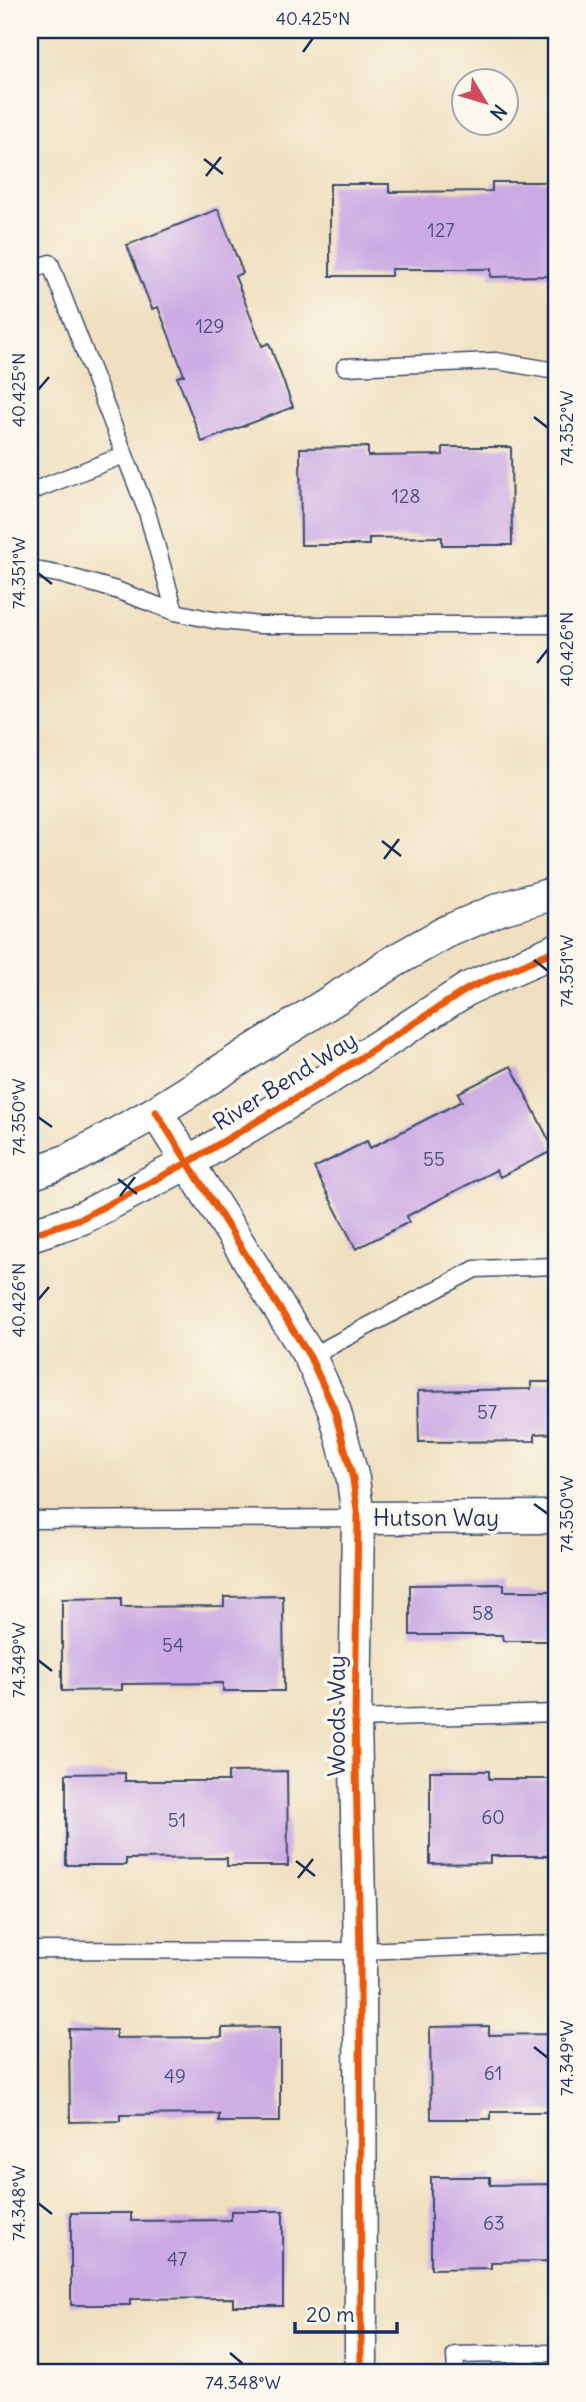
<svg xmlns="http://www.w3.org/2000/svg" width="586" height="2402" viewBox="0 0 586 2402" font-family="Delius,sans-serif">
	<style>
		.building { fill: #cbaae4 }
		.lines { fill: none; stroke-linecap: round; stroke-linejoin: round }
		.service-casing { stroke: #3b4a6d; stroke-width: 19 }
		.minor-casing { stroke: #3b4a6d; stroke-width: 35 }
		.service { stroke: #fff; stroke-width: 16 }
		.minor { stroke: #fff; stroke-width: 32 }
		.cycleway-casing { stroke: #fbf7ec; stroke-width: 11 }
		.cycleway { stroke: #e8590c; stroke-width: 7 }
		.ticks { fill: none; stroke: #1b2f5e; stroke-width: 2.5 }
		.labels { text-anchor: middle; stroke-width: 7; stroke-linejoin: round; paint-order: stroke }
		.number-label { font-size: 19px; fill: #474e80 }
		.street-label { font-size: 23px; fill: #1b2f5e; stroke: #fbf7ec }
		.neatline { fill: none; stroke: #1b2f5e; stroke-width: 2.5 }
		.ticks-label { font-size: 18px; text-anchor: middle; fill: #1b2f5e }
	</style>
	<rect width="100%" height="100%" fill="#fbf7ec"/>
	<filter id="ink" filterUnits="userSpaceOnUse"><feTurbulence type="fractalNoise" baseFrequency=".0143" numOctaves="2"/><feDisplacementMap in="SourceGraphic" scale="14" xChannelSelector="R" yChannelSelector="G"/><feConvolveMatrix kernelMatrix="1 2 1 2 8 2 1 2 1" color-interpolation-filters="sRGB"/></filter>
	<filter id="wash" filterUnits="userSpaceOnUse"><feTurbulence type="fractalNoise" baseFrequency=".00686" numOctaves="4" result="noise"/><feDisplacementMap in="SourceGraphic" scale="28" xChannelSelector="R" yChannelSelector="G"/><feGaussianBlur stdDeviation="1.57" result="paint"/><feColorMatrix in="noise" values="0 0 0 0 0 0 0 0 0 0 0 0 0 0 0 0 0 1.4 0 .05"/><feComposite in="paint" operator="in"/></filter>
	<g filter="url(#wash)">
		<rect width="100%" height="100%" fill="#f0e0c0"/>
		<g id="blocks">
			<!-- building -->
			<path class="building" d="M492,182H551L552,276L491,277V269H391V276H330V184H389V192L492,191Z
				M218,209L243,273L235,276L262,346L269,343L293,407L202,442L177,377L184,375L158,307L152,309L127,245Z
				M368,447V456L443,455V447H511L512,545H442V537L369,538V545H301L300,448Z
				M511,1066L554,1150L500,1177L496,1170L407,1216L409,1222L356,1249L314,1168L367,1141L370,1148L462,1101L458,1093Z
				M531,1382H556V1433L535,1434V1441L419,1442L418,1391L531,1389Z
				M504,1584V1591H556V1641H503L502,1635H410V1585Z
				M283,1596L284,1691H223V1683L122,1684V1690L62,1691V1599L121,1598V1607L224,1606V1597Z
				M287,1771L288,1866H227V1858L126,1859V1865H66V1774L125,1773V1781H228V1772Z
				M430,1771H489V1779H556V1856H490V1863L430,1864Z
				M489,2026V2035L556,2034V2112H491V2119H431L430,2027Z
				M280,2027V2122H219V2114L120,2115V2121L70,2122L69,2029L116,2030V2038L222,2037V2028Z
				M431,2177H490V2185L556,2184V2261L491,2262V2268L431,2269Z
				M231,2211H283V2306H233V2298L130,2299V2305H71V2213H131V2221L231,2220Z"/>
		</g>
	</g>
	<g filter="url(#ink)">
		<use href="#blocks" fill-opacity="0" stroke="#3b4a6d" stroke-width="2"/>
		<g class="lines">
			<defs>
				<path id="service" d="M30,271L50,263L147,512L175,612
					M345,367L496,361L556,371
					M30,492L124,455
					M30,569L63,575L116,590L175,612L213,620L260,625H556
					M310,1357L475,1269L556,1266
					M30,1520L358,1518
					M355,1719L556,1713
					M30,1950L360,1951L556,1944
					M456,2372L455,2355L556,2353"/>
				<path id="minor" d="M156,1112L310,1357L334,1409L353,1479L358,1518L355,1719L360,1951L361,2372
					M30,1174L69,1160L156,1112L398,959L446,932L500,909L556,893
					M30,1235L82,1218L189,1162L326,1080L469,988L556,950
					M358,1518L556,1517"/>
			</defs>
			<!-- service casing -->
			<use href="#service" class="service-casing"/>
			<!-- minor casing -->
			<use href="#minor" class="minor-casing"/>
			<!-- service -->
			<use href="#service" class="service"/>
			<!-- minor -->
			<use href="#minor" class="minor"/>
			<defs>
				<path id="cycleway" d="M156,1112L310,1357L334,1409L353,1479L358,1518L355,1719L360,1951L361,2372
					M30,1235L82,1218L189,1162L326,1080L469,988L556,950"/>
			</defs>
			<!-- cycleway casing -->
			<use href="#cycleway" class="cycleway-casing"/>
			<!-- cycleway -->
			<use href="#cycleway" class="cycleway"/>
		</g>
	</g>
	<!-- ticks -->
	<path class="ticks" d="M303,52L313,38M204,159L223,174M206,176L221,157M38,390L49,377M534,417L548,428M38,573L52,584M537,663L548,649M382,841L401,856M384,859L399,839M534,960L548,971M38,1117L52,1127M118,1179L137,1194M120,1196L135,1177M38,1300L49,1287M534,1504L548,1514M38,1660L52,1671M296,1861L315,1876M298,1878L313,1859M534,2047L548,2058M38,2203L52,2214M230,2353L243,2364"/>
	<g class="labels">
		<!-- number labels -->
		<g class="number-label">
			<text x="441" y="237">127</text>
			<text x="210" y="333">129</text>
			<text x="406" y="503">128</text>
			<text x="434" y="1166">55</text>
			<text x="487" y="1419">57</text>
			<text x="483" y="1620">58</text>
			<text x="173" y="1652">54</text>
			<text x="493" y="1824">60</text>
			<text x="177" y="1827">51</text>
			<text x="493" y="2080">61</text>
			<text x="175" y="2083">49</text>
			<text x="494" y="2230">63</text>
			<text x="177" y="2266">47</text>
		</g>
		<!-- street labels -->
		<g class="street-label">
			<text transform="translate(285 1081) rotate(-32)" y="8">River Bend Way</text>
			<text x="436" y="1526">Hutson Way</text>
			<text transform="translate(337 1716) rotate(-90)" y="8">Woods Way</text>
		</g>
	</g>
	<!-- margin -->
	<rect width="586" height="2402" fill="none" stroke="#fbf7ec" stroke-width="77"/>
	<!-- north arrow -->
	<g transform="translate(485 102) rotate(128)"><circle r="33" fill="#fbf7ec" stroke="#a1a7b3" stroke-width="2"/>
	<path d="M0-5L12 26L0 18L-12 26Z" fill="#d1495b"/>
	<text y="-10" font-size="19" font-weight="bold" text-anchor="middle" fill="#1b2f5e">N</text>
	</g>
	<!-- scale -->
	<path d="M295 2322v10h102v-10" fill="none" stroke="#1b2f5e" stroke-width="3.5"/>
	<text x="306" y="2322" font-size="21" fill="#1b2f5e" stroke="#fbf7ec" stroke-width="5" paint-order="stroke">20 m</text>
	<rect x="38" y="38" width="510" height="2326" class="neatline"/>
	<g class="ticks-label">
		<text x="313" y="25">40.425°N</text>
		<text transform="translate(19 390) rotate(-90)" y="6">40.425°N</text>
		<text transform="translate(567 428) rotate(-90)" y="6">74.352°W</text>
		<text transform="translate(19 573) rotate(-90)" y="6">74.351°W</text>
		<text transform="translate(567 649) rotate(-90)" y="6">40.426°N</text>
		<text transform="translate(567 971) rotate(-90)" y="6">74.351°W</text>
		<text transform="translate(19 1117) rotate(-90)" y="6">74.350°W</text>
		<text transform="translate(19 1300) rotate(-90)" y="6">40.426°N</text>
		<text transform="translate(567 1514) rotate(-90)" y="6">74.350°W</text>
		<text transform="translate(19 1660) rotate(-90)" y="6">74.349°W</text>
		<text transform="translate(567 2058) rotate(-90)" y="6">74.349°W</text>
		<text transform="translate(19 2203) rotate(-90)" y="6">74.348°W</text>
		<text x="243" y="2389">74.348°W</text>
	</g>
</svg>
